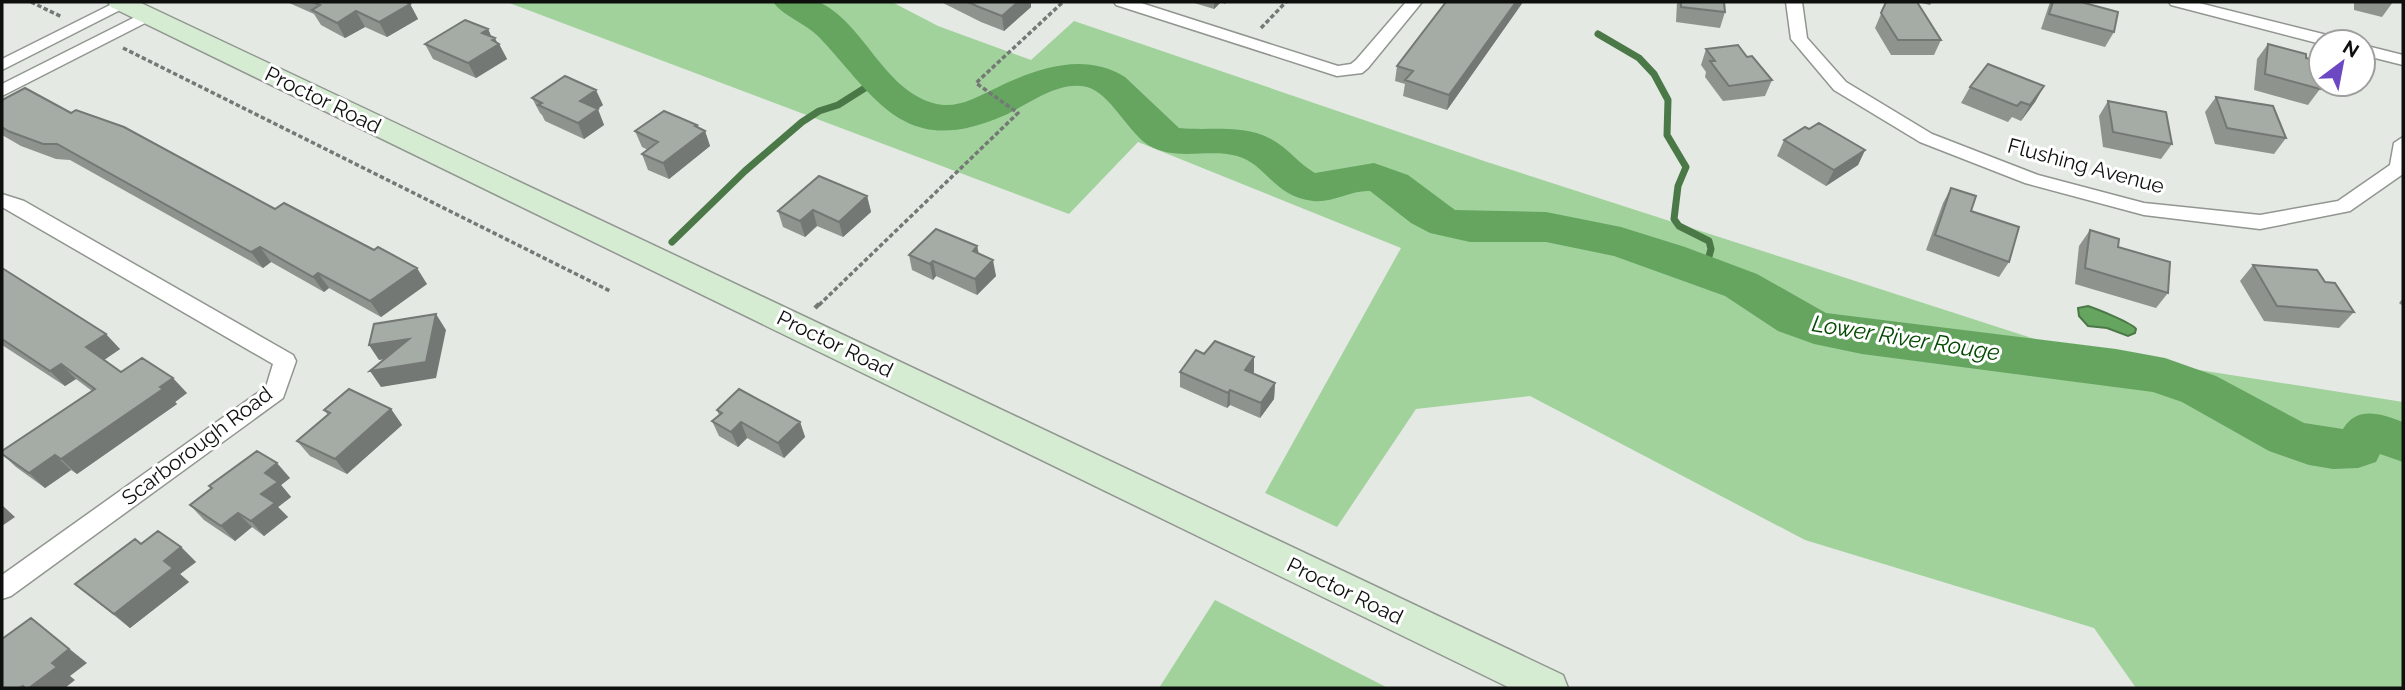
<svg xmlns="http://www.w3.org/2000/svg" width="2405" height="690" viewBox="0 0 2405 690" font-family="Raleway,sans-serif">
	<style>
		.green { fill: #a1d29c }
		.water { fill: #65a560; stroke: #4b7847; stroke-width: 2 }
		.lines { fill: none; stroke-linecap: round; stroke-linejoin: round }
		.stream { stroke: #4b7847; stroke-width: 7 }
		.river { fill: #65a560; fill-rule: evenodd }
		.street-casing { stroke: #919690; stroke-width: 3 }
		.secondary-casing { stroke: #919690; stroke-width: 3 }
		.path-far1 { stroke: #757975; stroke-width: 3.5; stroke-dasharray: 4.5 2.5; stroke-linecap: butt }
		.path { stroke: #757975; stroke-width: 4.5; stroke-dasharray: 6 3.5; stroke-linecap: butt }
		.street { fill: #fff; fill-rule: evenodd }
		.secondary { fill: #d5ecd3; fill-rule: evenodd }
		.wall { fill: #8e938e }
		.shaded-wall { fill: #747874 }
		.building { fill: #a5aba5; stroke: #747874; stroke-width: 2 }
		.labels { text-anchor: middle; stroke-width: 6; stroke-linejoin: round; paint-order: stroke }
		.street-label { font-size: 21px; fill: #0e100e; stroke: #fff }
		.water-label { font-size: 23px; font-style: italic; fill: #034a01; stroke: #fff }
	</style>
	<rect width="100%" height="100%" fill="#e4e9e3"/>
	<!-- green -->
	<path class="green" d="M507,2H892L938,26L1031,60L1074,21L1487,162L2066,349L2403,402V688H2136L2094,628L1805,540L1530,396L1416,409L1337,527L1265,493L1401,248L1138,142L1069,214Z
		M1215,600L1388,688H1159Z"/>
	<!-- water -->
	<path class="water" d="M2088,306C2097,309 2132,323 2136,329L2135,333L2128,336L2107,328L2088,326L2079,316L2078,308Z"/>
	<g class="lines">
		<!-- stream -->
		<path class="stream" d="M1598,34L1639,58L1654,74L1668,100L1667,135L1686,167L1678,186L1674,219L1679,226L1709,241L1711,249L1705,271
			M672,242L745,171L802,122L819,111L838,105L876,81"/>
		<!-- river -->
		<path class="river" d="M773,2H819C865,24 882,88 933,103C955,110 975,98 994,89C1035,69 1083,51 1125,77L1179,128C1209,131 1243,124 1271,139C1288,148 1299,164 1315,173L1374,163L1408,175L1455,210L1546,212L1621,227L1685,247L1757,274L1826,313L2116,349L2165,358L2216,376L2304,423L2343,429C2357,405 2382,414 2403,422V462L2380,454L2376,462L2358,468L2333,469L2309,465L2269,451L2182,402L2153,392L1862,354L1814,344L1778,331L1725,296L1614,256L1546,242H1470L1430,233L1411,223L1370,191C1351,190 1333,203 1313,201C1274,197 1265,163 1237,156C1208,148 1176,162 1148,145C1128,132 1110,93 1087,87C1058,80 1028,105 1003,116C904,159 877,99 819,37C805,23 783,16 773,2Z"/>
		<defs>
			<path id="street" d="M116,2L132,4L2,70V59Z
				M1114,2H1138L1338,66L1351,64L1356,60L1406,2H1422L1368,68L1362,73L1337,76L1116,5Z
				M1786,2H1802L1807,38L1846,82L1932,134L2038,175L2144,203L2260,215L2338,201L2390,165L2394,143L2403,137V174L2350,211L2260,229L2144,215L2025,183L1920,142L1834,90L1791,39Z
				M2169,2H2195L2339,38L2341,42L2321,44L2171,5Z
				M147,11L155,16L153,19L2,96V84Z
				M2363,45L2403,55V65L2363,55Z
				M2,194L24,201L293,355L296,361L283,398L11,596L2,599V575L266,387L273,364L2,207Z"/>
			<path id="secondary" d="M108,2H139L1563,675L1568,688H1510L111,7Z"/>
		</defs>
		<!-- street casing -->
		<use href="#street" class="street-casing"/>
		<!-- secondary casing -->
		<use href="#secondary" class="secondary-casing"/>
		<!-- path-far1 -->
		<path class="path-far1" d="M31,2L62,17
			M1261,28L1286,2
			M123,48L610,291
			M819,305L1018,113L976,83L1063,2"/>
		<!-- path -->
		<path class="path" d="M815,308L820,303"/>
		<!-- street -->
		<use href="#street" class="street"/>
		<!-- secondary -->
		<use href="#secondary" class="secondary"/>
	</g>
	<!-- wall -->
	<path class="wall" d="M287,2H408L410,4L418,19L387,37L365,27L345,38L321,25L314,14Z
		M941,2H1031V7L1004,31L981,22Z
		M1191,2H1227L1225,4L1221,2L1214,9Z
		M1446,2H1523L1447,110L1403,96L1405,84L1395,81L1397,66Z
		M1677,2H1724L1725,12L1720,28L1676,22Z
		M1886,2L1941,40L1934,55H1891L1875,28Z
		M1917,2H1932L1930,5Z
		M2050,2H2081L2114,32L2105,47L2041,29Z
		M2354,2H2393L2382,17L2354,10Z
		M488,29L491,36L499,44L507,59L476,78L433,59L425,44Z
		M2268,44L2306,58L2320,89L2308,105L2254,90L2257,59Z
		M1706,49L1747,57L1772,80L1765,96L1723,101L1705,77L1706,72L1701,65Z
		M2044,86L2035,102L2021,121L2012,117L2008,122L1961,103L1970,87Z
		M2216,97L2286,138L2274,154L2215,144L2205,112Z
		M532,98L603,105L597,109L604,125L584,139L545,121L542,115L540,113Z
		M2,100L71,113L275,209L427,284L381,317L329,288L324,292L271,262L263,268L70,160L56,159L21,146L2,135Z
		M2108,101L2172,144L2161,159L2103,147L2099,116Z
		M697,125L698,127L705,131L710,146L669,179L648,170L642,154L648,150L642,147L635,131Z
		M1809,129L1865,150L1858,165L1826,186L1777,156L1784,140Z
		M1951,188L2009,262L1999,277L1926,250L1943,203Z
		M867,196L871,212L843,237L817,226L805,237L783,227L778,211Z
		M2090,230L2118,247L2168,293L2156,308L2075,284L2079,246Z
		M977,246L979,254L996,276L977,295L936,276L933,280L912,270L909,255Z
		M2253,265L2325,282L2354,312L2339,328L2264,321L2240,281Z
		M2,268L120,349L104,360L121,372L187,393L175,402L177,404L77,474L71,470L45,488L16,467L2,454L92,391L76,379L65,386L2,345Z
		M2403,298V306L2399,303Z
		M1204,354L1254,357L1253,374L1275,383L1274,399L1260,418L1230,405L1227,408L1180,387V372Z
		M391,409L402,425L347,474L310,456L297,441L328,415L324,410Z
		M717,410L800,422L805,437L784,458L747,438L738,447L719,436L712,421L719,415Z
		M290,478L281,485L291,497L278,507L288,517L264,536L252,527L235,541L204,520L190,505L211,489Z
		M141,544L181,547L196,562L180,574L189,582L130,628L75,584Z"/>
	<!-- shaded-wall -->
	<path class="shaded-wall" d="M404,2H408L409,4H410L418,19L387,37L379,22Z
		M1018,2H1031V7L1004,31L1002,16Z
		M1214,2H1221L1214,9Z
		M1516,2H1523L1447,110L1449,95Z
		M356,11L365,27L345,38L337,23Z
		M488,29L493,40L495,38L498,44H499L507,59L476,78L468,63L482,33Z
		M2044,86L2035,102L2021,121L2030,105Z
		M596,90L603,105L586,117L580,101Z
		M598,109L604,125L584,139L578,123Z
		M697,125L700,134L705,131L710,146L669,179L663,163Z
		M1865,150L1858,165L1826,186L1834,170Z
		M867,196L871,212L843,237L839,222Z
		M813,210L817,226L805,237L800,221Z
		M977,246L980,262L973,251Z
		M260,247L271,262L263,268L251,252Z
		M993,260L996,276L977,295L975,279Z
		M933,261L936,276L933,280L930,264Z
		M417,268L427,284L381,317L370,301Z
		M318,273L329,288L324,292L313,277Z
		M436,314L446,330L436,378L381,387L370,371L426,362Z
		M106,334L120,349L101,362L86,347Z
		M409,339L419,354L379,360L369,345Z
		M1254,357V372L1244,385L1245,370Z
		M61,364L76,379L65,386L50,371Z
		M173,378L187,393L175,402L177,404L77,474L61,459Z
		M1275,383L1274,399L1260,418L1261,403Z
		M1230,390V405L1227,408L1228,393Z
		M391,409L402,425L347,474L335,459Z
		M741,422L747,438L738,447L731,432Z
		M800,422L805,437L784,458L778,443Z
		M55,455L71,470L45,488L29,473Z
		M277,463L290,478L281,485L291,497L278,507L288,517L264,536L251,521L261,494L265,473Z
		M2,505L15,517L2,526Z
		M238,513L252,527L235,541L221,526Z
		M181,547L196,562L180,574L189,582L130,628L114,614L164,561Z
		M31,618L87,663L70,676L75,680L65,688H29L52,663Z"/>
	<!-- building -->
	<path class="building" d="M312,2H406L410,4L379,22L356,11L337,23L312,10L320,5Z
		M968,2H1018L1002,16L979,7Z
		M1446,2H1516L1449,95L1405,80L1413,71L1397,66Z
		M1681,2H1724L1725,12L1681,7Z
		M1886,2H1917L1941,40H1898L1881,13Z
		M2053,2H2081L2118,12L2114,32L2049,14Z
		M465,20L488,29L482,33L495,38L492,40L499,44L468,63L425,44Z
		M2268,44L2306,54V58L2321,62L2320,89L2265,74Z
		M1738,45L1747,57L1752,56L1772,80L1729,86L1710,61H1715L1706,49Z
		M1988,64L2044,86L2030,105L2021,102L2017,106L1970,87Z
		M565,76L596,90L580,101L598,109L578,123L538,105L542,103L532,98Z
		M25,88L71,113L76,110L124,127L275,209L284,203L374,250L378,247L417,268L370,301L318,273L313,277L260,247L251,252L57,144H43L8,131L2,127V100Z
		M2216,97L2273,106L2286,138L2227,128Z
		M2108,101L2166,112L2172,144L2113,132Z
		M664,111L697,125L695,126L705,131L663,163L642,154L658,142L635,131Z
		M1819,123L1865,150L1834,170L1784,140L1805,127L1809,129Z
		M819,176L867,196L839,222L813,210L800,221L778,211Z
		M1951,188L1976,196L1971,211L2019,227L2009,262L1935,235Z
		M936,229L977,246L973,251L993,260L975,279L933,261L930,264L909,255Z
		M2090,230L2119,239L2118,247L2170,262L2168,293L2085,268Z
		M2253,265L2317,270L2325,282L2335,283L2354,312L2277,306Z
		M2,268L106,334L86,347L121,372L142,358L173,378L160,387L163,389L61,459L55,455L29,473L2,454V451L95,389L61,364L50,371L2,339Z
		M436,314L426,362L370,371L409,339L369,345L374,324Z
		M1215,341L1254,357L1245,370L1275,383L1261,403L1230,390L1228,393L1180,372L1196,350L1204,354Z
		M349,389L391,409L335,459L297,441L330,413L324,410Z
		M739,389L800,422L778,443L741,422L731,432L712,421L722,413L717,410Z
		M257,451L277,463L265,473L278,482L261,494L275,503L251,521L238,513L221,526L190,505L212,488L209,486Z
		M158,531L181,547L164,561L173,568L114,614L75,584L135,539L141,544Z
		M31,618L69,649L52,663L57,667L29,688H25L23,686L19,688H2V639Z"/>
	<g class="labels">
		<!-- street labels -->
		<g class="street-label">
			<text transform="translate(323 100) rotate(26)" y="7">Proctor Road</text>
			<text transform="translate(2086 166) rotate(15)" y="7">Flushing Avenue</text>
			<text transform="translate(835 344) rotate(26)" y="7">Proctor Road</text>
			<text transform="translate(197 446) rotate(-37)" y="7">Scarborough Road</text>
			<text transform="translate(1345 591) rotate(26)" y="7">Proctor Road</text>
		</g>
		<!-- water labels -->
		<g class="water-label">
			<text transform="translate(1906 338) rotate(9)" y="8">Lower River Rouge</text>
		</g>
	</g>
	<!-- border -->
	<rect width="2405" height="690" fill="none" stroke="#0e100e" stroke-width="7"/>
	<!-- north arrow -->
	<g transform="translate(2342 63) rotate(32)"><circle r="33" fill="#ffffff" stroke="#9f9f9f" stroke-width="2"/>
	<path d="M0-5L12 26L0 18L-12 26Z" fill="#6c49c2"/>
	<text y="-10" font-size="19" font-weight="bold" text-anchor="middle" fill="#0e100e">N</text>
	</g>
</svg>
